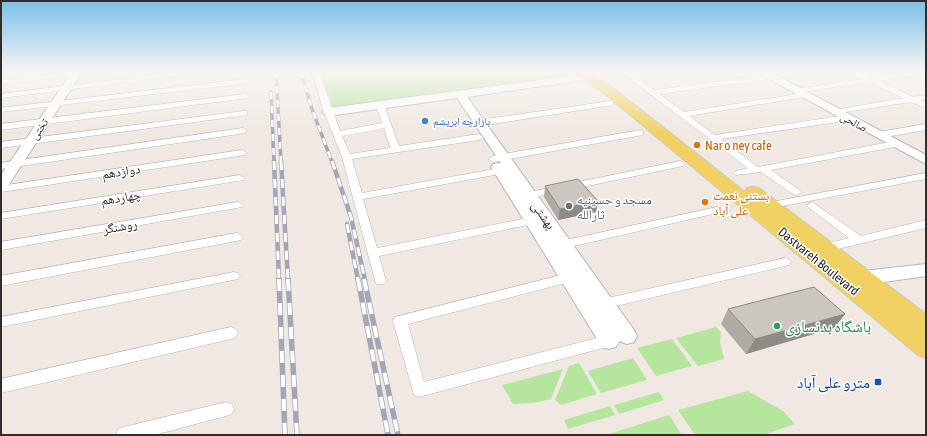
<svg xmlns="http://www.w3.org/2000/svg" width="927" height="436" viewBox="0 0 927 436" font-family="'Asap Condensed','Noto Naskh Arabic',sans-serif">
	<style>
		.green { fill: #b6e59e }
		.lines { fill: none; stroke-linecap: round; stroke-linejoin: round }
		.street-casing { stroke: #b4b7c1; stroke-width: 1 }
		.secondary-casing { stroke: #b4b7c1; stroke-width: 2 }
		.primary-casing { stroke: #c9c9c9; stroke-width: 2 }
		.street { fill: #fff; fill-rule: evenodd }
		.secondary { fill: #fff; fill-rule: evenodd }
		.primary { fill: #f2d163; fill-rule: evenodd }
		.rail-far2-casing { stroke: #a3a6b8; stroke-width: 3.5 }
		.rail-far1-casing { stroke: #a3a6b8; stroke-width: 4.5 }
		.rail-casing { stroke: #a3a6b8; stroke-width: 5.5 }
		.rail-far2 { stroke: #fff; stroke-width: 2.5; stroke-dasharray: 7; stroke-linecap: butt }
		.rail-far1 { stroke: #fff; stroke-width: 3; stroke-dasharray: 9; stroke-linecap: butt }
		.rail { stroke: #fff; stroke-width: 4; stroke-dasharray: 12; stroke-linecap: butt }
		.wall { fill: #afaba4 }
		.shaded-wall { fill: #8e8b86 }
		.building { fill: #cbc7bf; stroke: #8e8b86 }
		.shop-dot { fill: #3f7fe0; stroke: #fff; stroke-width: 1.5 }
		.food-dot { fill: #e8710a; stroke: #fff; stroke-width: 1.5 }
		.worship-dot { fill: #6b7280; stroke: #fff; stroke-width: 1.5 }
		.leisure-dot { fill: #2e9e5b; stroke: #fff; stroke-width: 1.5 }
		.transit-dot { fill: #1a4fb4; stroke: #fff; stroke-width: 1.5 }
		.labels { text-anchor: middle; stroke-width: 3; stroke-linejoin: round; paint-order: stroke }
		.far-shop-label { font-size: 11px; fill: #366cbe; stroke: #fff; text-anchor: start }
		.far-street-label { font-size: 11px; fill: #2e2e2e; stroke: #fff }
		.food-label { font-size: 13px; fill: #c56008; stroke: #fff; text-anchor: start }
		.street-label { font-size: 13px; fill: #2e2e2e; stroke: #fff }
		.worship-label { font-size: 13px; fill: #5b616d; stroke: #fff; text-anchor: start }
		.near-leisure-label { font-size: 16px; fill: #27864d; stroke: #fff; text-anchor: start }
		.near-transit-label { font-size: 16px; fill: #164399; stroke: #fff; text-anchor: end }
	</style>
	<rect width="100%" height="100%" fill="#efe9e1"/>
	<!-- green -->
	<path class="green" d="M321,72H564L570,76L333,108Z
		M716,327L721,332L720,342L724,359L698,366L676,338Z
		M672,339L692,366L656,376L637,348Z
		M633,358L647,380L601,393L588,371Z
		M579,363L597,394L561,405L555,400L569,366Z
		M563,369L551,399L533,403L513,404L502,385Z
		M748,391L783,411L795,424L763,435H695L678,410Z
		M659,392L664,400L619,414L614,405Z
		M610,406L615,415L568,429L564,420Z
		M669,415L682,435H606Z"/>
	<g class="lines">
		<defs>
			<path id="street" d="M71,72L80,74L76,76L1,84V80Z
				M181,72H205L1,98V94Z
				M312,72H319L340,131L382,123L376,105L380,103L384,105L399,146L479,134L483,137L479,140L352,159L362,193L500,168L505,171L500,174L363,199L377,248L533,217L537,219L539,221L537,223L379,256L386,281L384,284H376L342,157L324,112ZM384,128L390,148L350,154L342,136Z
				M621,72H629L654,90L770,75L774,77L770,79L659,94L684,112L804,93L808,95L804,97L689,116L715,135L846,115L850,118L846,121L721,139L758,167L895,141L900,144L895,147L771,170L802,192L797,195L793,194L761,172L736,175L734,173L736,171L748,168Z
				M850,72H860L871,78L909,72H926V74L879,81L913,97L926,95V99L920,100L926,103V108L911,102L832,114V110H835L903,98L869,82L796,93L792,91L796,89L862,79Z
				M246,79L250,81L249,83L1,112V108Z
				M245,94L249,96L248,98L1,130V124Z
				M610,101H613V105L480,126L476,123L480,120Z
				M244,111H247V115L1,148V142Z
				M926,124V130L879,138L875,135L879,132Z
				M243,128L246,129V133L1,169V163Z
				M640,130L643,131V135L493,162L488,159L493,156Z
				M242,150L247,153L245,155L1,192V186Z
				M680,161L683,162L685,164L683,166L530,198L525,195L530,192Z
				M926,173V179L777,207L772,204L777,201Z
				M240,175L245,178L244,180L1,219V213Z
				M238,202L243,205L242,207L1,250V242Z
				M812,202L861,236L926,220V228L825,252L821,251L819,248L821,245L849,238L808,207L807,205Z
				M726,205L730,206L731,208L730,210L557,250L551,246L557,242Z
				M237,233L243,237L241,240L1,286V276Z
				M785,258L789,259L791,262L789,265L599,310L594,309L592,305L594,301L599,300Z
				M234,272L238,273L240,276L238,279L1,327V317Z
				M569,273L573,275L575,278L573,281L408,324L424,382L613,334L618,336L620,340L618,344L419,397L414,395L393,321L395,317Z
				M231,327L236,329L238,333L236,337L231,339L1,393V379Z
				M226,402L232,404L234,409L232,414L226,416L154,435H116L118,429L124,427Z"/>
			<path id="secondary" d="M72,72H82L8,186L6,189L1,190V175Z
				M756,72H770L926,155V164Z
				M587,74L591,75L592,77L591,79L467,97L634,330L637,336L634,342L627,344L619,341L616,347L609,349L602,347L491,167L493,164L501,163L457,98L328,116L322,112L328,108Z
				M926,264V276L863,285L857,283L854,278L857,273L863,271Z"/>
			<path id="primary" d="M572,72H587L612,87L745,192L747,188L753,187L759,188L926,314V358L918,355L604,93Z"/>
		</defs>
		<!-- street casing -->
		<use href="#street" class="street-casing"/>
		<!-- secondary casing -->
		<use href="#secondary" class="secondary-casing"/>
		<!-- primary casing -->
		<use href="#primary" class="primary-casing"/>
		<!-- street -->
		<use href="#street" class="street"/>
		<!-- secondary -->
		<use href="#secondary" class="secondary"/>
		<!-- primary -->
		<use href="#primary" class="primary"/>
		<defs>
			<path id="rail-far2" d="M276,72L281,162
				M301,72L312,109L332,162
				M271,92L274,162"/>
			<path id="rail-far1" d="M274,161L279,280
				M281,161L288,280
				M332,161L351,217L365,280
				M347,224L358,280"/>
			<path id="rail" d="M279,279L285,435
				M288,279L297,435
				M358,279L388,435
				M364,279L398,435"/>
		</defs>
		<!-- rail-far2 casing -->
		<use href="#rail-far2" class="rail-far2-casing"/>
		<!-- rail-far1 casing -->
		<use href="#rail-far1" class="rail-far1-casing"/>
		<!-- rail casing -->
		<use href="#rail" class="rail-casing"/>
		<!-- rail-far2 -->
		<use href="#rail-far2" class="rail-far2"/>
		<!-- rail-far1 -->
		<use href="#rail-far1" class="rail-far1"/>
		<!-- rail -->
		<use href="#rail" class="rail"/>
	</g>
	<!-- wall -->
	<path class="wall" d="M545,186L598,201L596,212L558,220L544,197Z
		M728,309L845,314L834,328L746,354L721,324Z"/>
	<!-- shaded-wall -->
	<path class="shaded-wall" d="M598,201L596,212L558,220L560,209Z
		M845,314L834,328L746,354L755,339Z"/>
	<!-- building -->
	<path class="building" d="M578,179L598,201L560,209L545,186Z
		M814,287L845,314L755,339L728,309Z"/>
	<!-- sky -->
	<linearGradient id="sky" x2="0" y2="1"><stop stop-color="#7abfeb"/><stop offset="0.54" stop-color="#f8f5f2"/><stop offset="1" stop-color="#f8f5f2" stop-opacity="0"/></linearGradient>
	<rect width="927" height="133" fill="url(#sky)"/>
	<!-- markers -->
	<circle class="shop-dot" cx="425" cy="121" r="4"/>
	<g class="food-dot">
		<circle cx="697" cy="145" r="4"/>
		<circle cx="705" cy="202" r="4"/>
	</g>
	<circle class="worship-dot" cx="569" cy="206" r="4"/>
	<circle class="leisure-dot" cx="777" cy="326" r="4"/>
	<rect class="transit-dot" x="874" y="378" width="8" height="8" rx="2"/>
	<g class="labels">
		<!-- far-shop labels -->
		<g class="far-shop-label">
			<text x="433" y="125">بازارچه ابریشم</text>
		</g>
		<!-- far-street labels -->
		<g class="far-street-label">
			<text transform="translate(854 122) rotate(28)" y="4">صالحی</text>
			<text transform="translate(39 129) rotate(-56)" y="4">تختی</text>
		</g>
		<!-- food labels -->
		<g class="food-label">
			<text x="705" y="150">Nar o ney cafe</text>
			<text x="713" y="200">بستنی نعمت<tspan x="713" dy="15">علی آباد</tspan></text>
		</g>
		<!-- street labels -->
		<g class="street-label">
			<text transform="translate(121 171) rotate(-9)" y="5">دوازدهم</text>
			<text transform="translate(121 197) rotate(-9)" y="5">چهاردهم</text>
			<text transform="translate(544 215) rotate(55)" y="5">بهشتی</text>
			<text transform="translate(120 226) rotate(-10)" y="5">روشنگر</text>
			<text transform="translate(819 261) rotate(39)" y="5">Dastvareh Boulevard</text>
		</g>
		<!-- worship labels -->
		<g class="worship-label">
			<text x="577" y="204">مسجد و حسینیه<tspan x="577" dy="15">ثارالله</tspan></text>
		</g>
		<!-- near-leisure labels -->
		<g class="near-leisure-label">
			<text x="785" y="332">باشگاه بدنسازی</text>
		</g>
		<!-- near-transit labels -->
		<g class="near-transit-label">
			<text x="870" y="388">مترو علی آباد</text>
		</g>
	</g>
	<!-- border -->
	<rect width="927" height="436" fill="none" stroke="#2e2e2e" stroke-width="4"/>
</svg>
